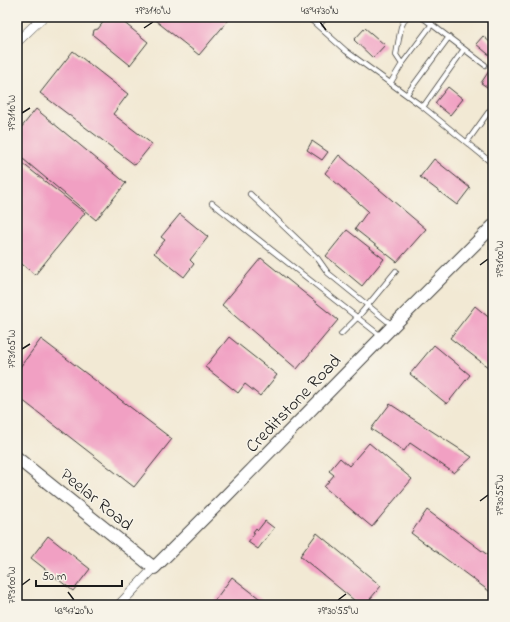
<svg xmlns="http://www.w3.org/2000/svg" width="510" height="622" viewBox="0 0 510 622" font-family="'Indie Flower',sans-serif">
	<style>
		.building { fill: #f1a0c3 }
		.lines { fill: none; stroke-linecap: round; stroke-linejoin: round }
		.service-casing { stroke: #3c3b38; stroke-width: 6 }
		.minor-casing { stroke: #3c3b38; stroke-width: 10 }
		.tertiary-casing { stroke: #3c3b38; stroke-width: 14 }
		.service { stroke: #fff; stroke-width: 4.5 }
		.minor { stroke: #fff; stroke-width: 9 }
		.tertiary { stroke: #fff; stroke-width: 12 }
		.ticks { fill: none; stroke: #1c1c1c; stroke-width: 1.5 }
		.labels { text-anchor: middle; stroke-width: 3; stroke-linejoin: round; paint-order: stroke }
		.street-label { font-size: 18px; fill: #1c1c1c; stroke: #f7f3e8 }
		.neatline { fill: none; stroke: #1c1c1c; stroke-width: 1.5 }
		.ticks-label { font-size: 10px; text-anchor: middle; fill: #1c1c1c }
	</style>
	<rect width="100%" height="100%" fill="#f7f3e8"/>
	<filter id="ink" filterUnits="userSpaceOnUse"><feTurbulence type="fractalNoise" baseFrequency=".025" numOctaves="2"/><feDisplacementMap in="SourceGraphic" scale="8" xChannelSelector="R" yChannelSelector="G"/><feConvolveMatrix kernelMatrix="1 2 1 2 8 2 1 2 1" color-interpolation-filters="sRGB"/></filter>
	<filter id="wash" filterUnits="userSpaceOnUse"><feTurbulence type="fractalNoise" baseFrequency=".012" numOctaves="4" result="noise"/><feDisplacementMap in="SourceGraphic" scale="16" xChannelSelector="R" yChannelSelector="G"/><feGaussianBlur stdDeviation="0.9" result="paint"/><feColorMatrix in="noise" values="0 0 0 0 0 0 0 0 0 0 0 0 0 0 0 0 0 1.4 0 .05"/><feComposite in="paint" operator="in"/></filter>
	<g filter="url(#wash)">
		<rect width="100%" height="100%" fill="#f2e9d4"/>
		<g id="blocks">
			<!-- building -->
			<path class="building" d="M107,17H117L148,42L130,65L93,35L94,30L98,29Z
				M151,17H231L199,55Z
				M365,28L385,45L373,58L354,40Z
				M483,36L493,45V58L476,44Z
				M73,51L128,94L113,114L152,144L135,165L40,93Z
				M493,65V91L481,83Z
				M448,87L463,99L450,115L435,103Z
				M493,100V109L489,106Z
				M36,109L126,183L96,220L17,154V133Z
				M312,141L328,152L322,160L307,150Z
				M339,155L426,229L397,262L355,229L368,211L325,173Z
				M17,159L85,213L35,275L17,260Z
				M434,159L470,188L457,205L420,177Z
				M180,214L208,237L190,260L194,264L184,277L154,253L165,240L161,237Z
				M347,230L384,259L362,286L326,256Z
				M261,258L338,320L297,369L222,305Z
				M475,306L493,321V371L450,338Z
				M229,337L277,375L260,396L245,384L238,393L205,367Z
				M41,339L172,439L134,487L17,396V371Z
				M434,345L470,375L447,404L410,374Z
				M390,404L472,457L454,473L410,443L404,451L371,429Z
				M369,443L412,479L372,527L324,487L334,475L329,471L340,458L349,466Z
				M427,510L493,559V594L411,533Z
				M265,521L274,528L258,549L248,542L255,533L253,532L256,528L258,530Z
				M317,533L381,586L365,605H360L300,556Z
				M48,536L90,569L73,591L31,558Z
				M232,577L268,605H213L212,604Z"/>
		</g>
	</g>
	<g filter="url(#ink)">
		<use href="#blocks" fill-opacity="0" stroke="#3c3b38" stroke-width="1"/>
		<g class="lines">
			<defs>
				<path id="service" d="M308,17L346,51L423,107L493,164
					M422,17L485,65
					M318,26L326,17
					M402,64L396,55L401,27L406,17
					M391,82L402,64L432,24
					M407,94L449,37
					M423,107L464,49
					M467,142L490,110
					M250,194L318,259L328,273L392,325
					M212,203L382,337
					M341,334L358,317L396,271"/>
				<path id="minor" d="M17,42L43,17
					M119,605L154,568"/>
				<path id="tertiary" d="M17,458L154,568L226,496L393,326L493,226"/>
			</defs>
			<!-- service casing -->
			<use href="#service" class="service-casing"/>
			<!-- minor casing -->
			<use href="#minor" class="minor-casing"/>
			<!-- tertiary casing -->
			<use href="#tertiary" class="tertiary-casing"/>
			<!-- service -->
			<use href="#service" class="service"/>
			<!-- minor -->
			<use href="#minor" class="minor"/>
			<!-- tertiary -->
			<use href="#tertiary" class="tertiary"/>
		</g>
	</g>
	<!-- ticks -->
	<path class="ticks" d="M320,22L326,30M144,28L153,22M22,113L30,108M480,265L488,259M22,349L30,344M480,501L488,495M22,585L30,579M68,592L74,600M338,600L346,594"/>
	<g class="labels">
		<!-- street labels -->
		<g class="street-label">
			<text transform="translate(293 403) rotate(-46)" y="6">Creditstone Road</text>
			<text transform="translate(97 499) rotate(39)" y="6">Peelar Road</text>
		</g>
	</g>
	<!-- margin -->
	<rect width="510" height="622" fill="none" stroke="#f7f3e8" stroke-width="44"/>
	<!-- scale -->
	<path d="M36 580v6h86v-6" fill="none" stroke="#1c1c1c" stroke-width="2"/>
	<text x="42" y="580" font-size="12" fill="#1c1c1c" stroke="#f7f3e8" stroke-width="3" paint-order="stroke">50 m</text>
	<rect x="22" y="22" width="466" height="578" class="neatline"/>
	<g class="ticks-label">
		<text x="153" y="14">79°31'10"W</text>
		<text x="320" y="14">43°47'30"N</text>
		<text transform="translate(11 113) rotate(-90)" y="4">79°31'10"W</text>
		<text transform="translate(499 259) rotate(-90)" y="4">79°31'00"W</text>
		<text transform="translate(11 349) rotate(-90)" y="4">79°31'05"W</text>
		<text transform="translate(499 495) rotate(-90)" y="4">79°30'55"W</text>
		<text transform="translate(11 585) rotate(-90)" y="4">79°31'00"W</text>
		<text x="74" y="614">43°47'20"N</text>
		<text x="338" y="614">79°30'55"W</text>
	</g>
</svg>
